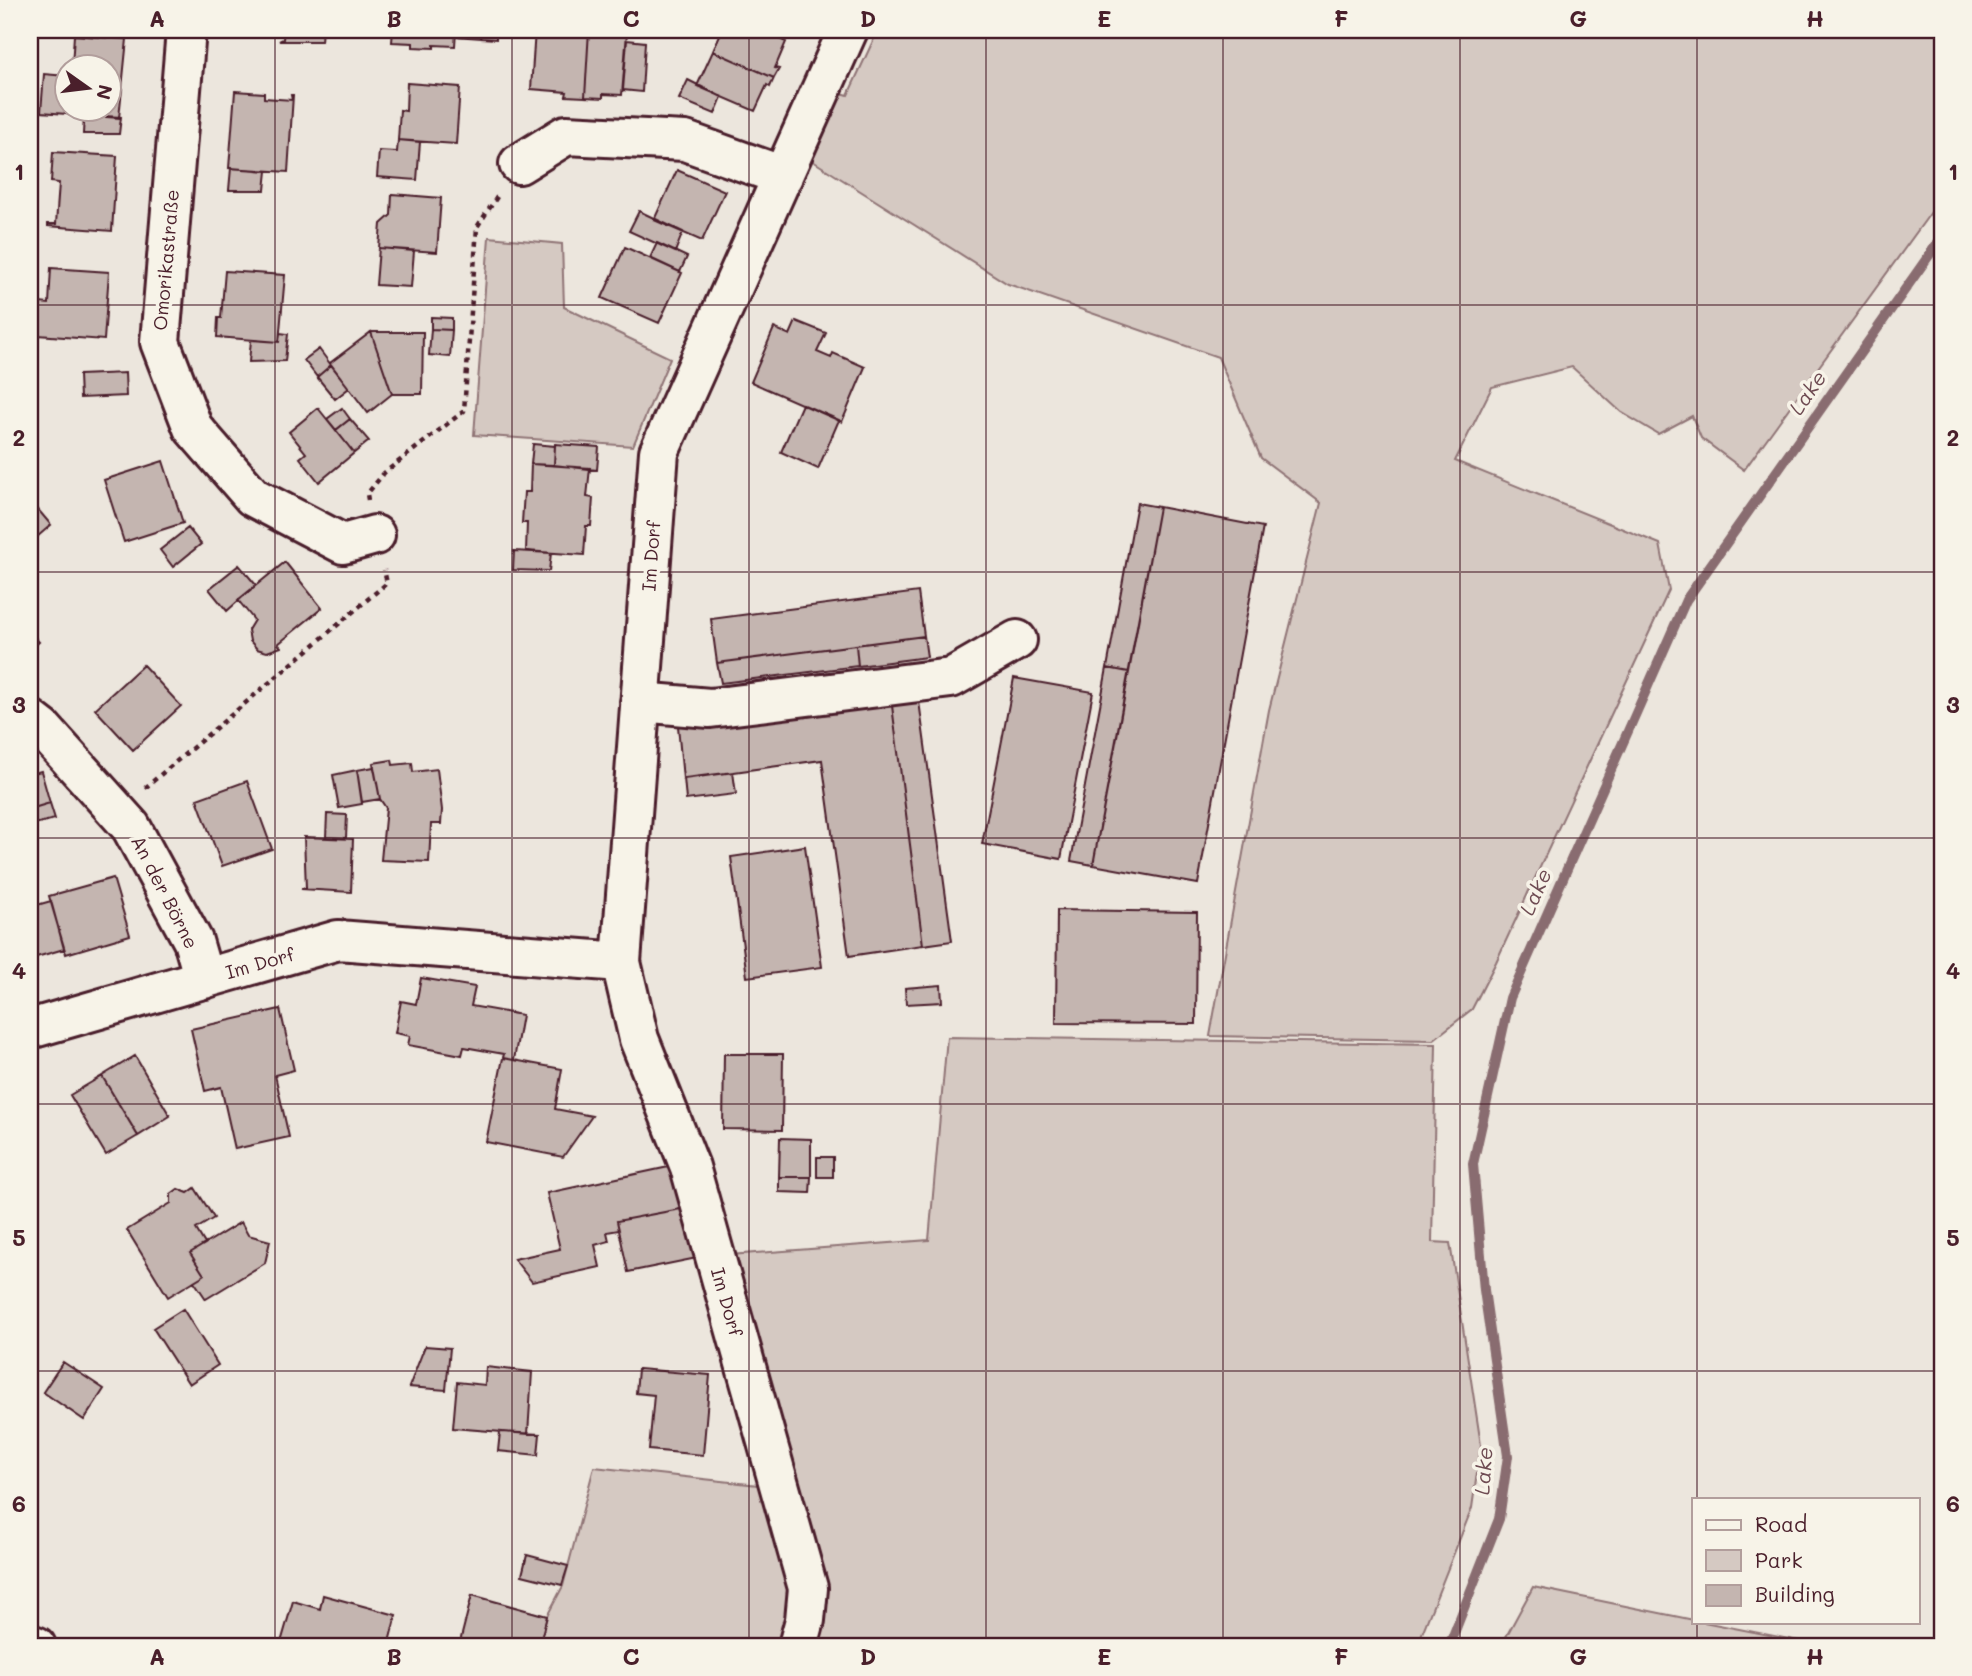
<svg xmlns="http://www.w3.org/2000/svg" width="1972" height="1676" viewBox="0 0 1972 1676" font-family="Mali,sans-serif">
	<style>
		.green { fill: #d5c9c2; stroke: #907476; stroke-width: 2 }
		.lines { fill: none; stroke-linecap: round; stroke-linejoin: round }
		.stream { stroke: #896c6f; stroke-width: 10 }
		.building { fill: #c4b5b0; stroke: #4a1f2b; stroke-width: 2 }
		.minor-casing { stroke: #4a1f2b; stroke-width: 44 }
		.path { stroke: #4a1f2b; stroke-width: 4.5; stroke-dasharray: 5 5; stroke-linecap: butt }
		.minor { stroke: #f7f3e8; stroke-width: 38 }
		.grid { fill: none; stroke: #4a1f2b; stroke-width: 2; stroke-opacity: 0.55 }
		.labels { text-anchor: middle; stroke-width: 7; stroke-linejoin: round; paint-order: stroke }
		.street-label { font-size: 19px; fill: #4a1f2b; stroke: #f7f3e8 }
		.water-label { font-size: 21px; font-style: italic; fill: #6f4c53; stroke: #f7f3e8 }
		.neatline { fill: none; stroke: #4a1f2b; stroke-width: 2.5 }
		.grid-label { font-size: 23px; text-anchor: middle; font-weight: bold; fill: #4a1f2b }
	</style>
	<rect width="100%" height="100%" fill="#ece6dd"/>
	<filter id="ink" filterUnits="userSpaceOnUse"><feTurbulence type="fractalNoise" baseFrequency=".0143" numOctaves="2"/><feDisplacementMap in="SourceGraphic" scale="14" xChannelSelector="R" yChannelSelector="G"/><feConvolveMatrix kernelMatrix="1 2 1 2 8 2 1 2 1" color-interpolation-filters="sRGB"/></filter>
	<g filter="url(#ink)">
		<!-- green -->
		<path class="green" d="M878,30H1942V197L1744,470L1701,438L1692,416L1658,434L1621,412L1572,367L1492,387L1455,461L1660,544L1669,590L1496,962L1472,1009L1433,1040L1210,1036L1269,710L1321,503L1261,458L1218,357L1008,284L808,158L839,92L848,95Z
			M489,237L562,244L564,307L670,358L633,446L474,435Z
			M947,1037L1436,1044L1432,1242L1450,1243L1481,1445L1472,1508L1417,1646H815L828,1600L730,1255L929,1240Z
			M594,1467L767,1486L785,1550L794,1619L786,1646H539L547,1616L563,1586Z
			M1533,1587L1694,1620V1622H1704L1824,1646H1501Z"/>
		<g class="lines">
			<!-- stream -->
			<path class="stream" d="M1449,1646L1499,1519L1508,1456L1484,1290L1473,1164L1510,998L1686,600L1942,237"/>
		</g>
		<!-- building -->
		<path class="building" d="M284,30H322L321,41H279L283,39Z
			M393,30H456L455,46L434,45V48L413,47V43L392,42Z
			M456,30H481V38L455,36Z
			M481,30H496V39L481,38Z
			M535,30H589L585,97L566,96L567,92L531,89Z
			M589,30L627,32L622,95L603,94V98L585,97Z
			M722,30H760L786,42L775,68L779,69L774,78L713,51Z
			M74,35L127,39L119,118L41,112L44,74L66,76V108H108V66H72Z
			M627,40L645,42L642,92L623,90Z
			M713,51L774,78L770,87L767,85L755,111L697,86Z
			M688,80L722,97L715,114L679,99Z
			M407,83L460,87L456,144L398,140L400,110L406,111Z
			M235,91L264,93V98L292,100L291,95H293L288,172L229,168Z
			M84,115L121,117L119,134H83Z
			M398,140L420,142L417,180L377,177L379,151L397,152Z
			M53,152L117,156L112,231L48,226V224H56L59,183L51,182Z
			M231,168L267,171L265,190H229Z
			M677,170L725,191L702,241L654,220Z
			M392,194L441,198L437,252L379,248L381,224L391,215Z
			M639,211L683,232L675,252L629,231Z
			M30,223H36L35,250L30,249Z
			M657,243L687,257L680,272L650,258Z
			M625,247L682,273L659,323L602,298Z
			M379,248L414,251L411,287L376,285Z
			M51,268L109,272L104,340L38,335L40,303L49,304Z
			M225,271L285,275L279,342L217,337L218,318H221Z
			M431,317L452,318V330L431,329Z
			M796,321L826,333L817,352L831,358L833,353L865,367L842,422L751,382L774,328L790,335Z
			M431,329L452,330L450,357L429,355Z
			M371,332L392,394L368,413L330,363Z
			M371,332H423L422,394H392Z
			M280,333L288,334L285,361L249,362L251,340L279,342Z
			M319,349L331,365L317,377L304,360Z
			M331,365L349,388L335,399L317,377Z
			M125,373L126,396L80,398L79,375Z
			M802,404L839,420L818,469L781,452Z
			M318,408L354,453L319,482L300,458L306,453L289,432Z
			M342,408L350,419L336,430L327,419Z
			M350,419L369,441L354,453L336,430Z
			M533,444L555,446L554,465L531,464Z
			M555,444L599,447L597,470L554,465Z
			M163,461L183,523L124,542L104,480Z
			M531,464L590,468L587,497L593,498L591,526H586L584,555L526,551L527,523H522L524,492H530Z
			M30,500L51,525L30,543Z
			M1137,503L1159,507L1129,672L1107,668Z
			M1159,507L1263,527L1198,884L1093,865Z
			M188,528L201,544L173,567L160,550Z
			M514,551L551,553L549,571L513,570Z
			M285,562L322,608L278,644L281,647L267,652L257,649L250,641L248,630L254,620L238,600Z
			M239,565L256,585L227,611L209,589Z
			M918,592L924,636L717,663L711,619Z
			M30,632L39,642L30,650Z
			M924,636L927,657L858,666L856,645Z
			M856,645L858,666L721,683L717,663Z
			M143,665L181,706L133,750L95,709Z
			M1107,668L1129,672L1093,865L1071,861Z
			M1014,678L1093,692L1061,859L982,844Z
			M918,694L952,941L923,945L891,698Z
			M891,698L923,945L849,956L822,760L683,779L678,726Z
			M392,760L393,765L412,763L413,772L437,769L442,810L441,824H431L429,862L381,860L386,808L380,799L373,763Z
			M374,767L380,799L362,802L357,770Z
			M357,770L362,804L339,808L333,775Z
			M41,771L50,803L30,809V774Z
			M733,772L736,794L686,800L684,778Z
			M247,781L272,849L222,866L197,799Z
			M50,803L55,819L30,825V809Z
			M327,814L347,815L346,838L326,837Z
			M304,837L353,839L351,892L301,889L306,888Z
			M805,846L822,967L747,977L731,857Z
			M113,878L130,935L66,954L49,896Z
			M51,901L64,949L33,958L30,948V907Z
			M1057,910L1197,912L1196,1024L1056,1023Z
			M421,978L475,987L471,1006L522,1015L514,1060L503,1058L504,1054L464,1047L462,1055L408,1045L410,1036L395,1033L401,1001L416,1004Z
			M941,985L942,1002L906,1004L905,988Z
			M280,1009L294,1070L275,1075L289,1137L235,1149L221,1087L205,1091L191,1029Z
			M724,1054H783L782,1130L723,1129Z
			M135,1056L170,1116L138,1136L102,1076Z
			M503,1058L562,1069L555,1109L592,1116L563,1157L486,1142Z
			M102,1076L138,1136L106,1155L70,1095Z
			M780,1138L811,1139V1177H779Z
			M817,1157H833V1177H817Z
			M678,1165L686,1208L617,1221L619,1230L607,1232L609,1241L595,1245L600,1267L532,1282L514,1259L560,1249L547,1193Z
			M779,1177H811L810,1193L779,1192Z
			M195,1188L214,1218L196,1229L205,1244L190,1253L204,1275L168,1297L127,1230L171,1203V1194L178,1189L188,1193Z
			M686,1208L697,1258L628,1272L617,1221Z
			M241,1222L248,1235L270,1241L265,1263L206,1299L194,1281L204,1275L190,1253Z
			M183,1309L218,1365L189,1384L153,1328Z
			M425,1346L450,1348L446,1390L409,1387Z
			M63,1362L104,1389L84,1420L43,1392Z
			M486,1367L532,1372L528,1434L453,1428L457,1382L485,1385Z
			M638,1369L710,1375L703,1455L649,1450L654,1395L636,1393Z
			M500,1432L540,1434L538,1455L498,1451Z
			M527,1555L568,1566L562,1585L522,1575Z
			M323,1595L396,1615L388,1646H280L293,1601L320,1609Z
			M472,1595L547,1616L539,1646H479L460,1642Z"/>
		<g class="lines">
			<defs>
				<path id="minor" d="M186,30L160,342L193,428L253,497L343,544L375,535
					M519,164L566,135L685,141L783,176
					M640,702L710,708L951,678L1017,640
					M30,719L43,729L131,827L193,941L204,979
					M30,1029L338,940L621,962
					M30,1644L36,1646
					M798,1646L805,1620L808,1588L690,1167L639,1039L621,962L659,452L848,30"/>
			</defs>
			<!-- minor casing -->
			<use href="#minor" class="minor-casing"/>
			<!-- path -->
			<path class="path" d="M368,500L367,494L384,473L464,411L477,227L499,194
				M145,788L387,583L384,570"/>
			<!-- minor -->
			<use href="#minor" class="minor"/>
		</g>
	</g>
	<!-- grid -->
	<path class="grid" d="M275,30V1646M512,30V1646M749,30V1646M986,30V1646M1223,30V1646M1460,30V1646M1697,30V1499M30,305H1942M30,572H1942M30,838H1942M30,1104H1942M30,1371H1942M1697,1622V1646"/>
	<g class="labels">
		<!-- street labels -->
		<g class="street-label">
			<text transform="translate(166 260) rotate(-85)" y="7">Omorikastraße</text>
			<text transform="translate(651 556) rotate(-86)" y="7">Im Dorf</text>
			<text transform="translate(165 892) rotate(63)" y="7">An der Börne</text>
			<text transform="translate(260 963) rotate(-16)" y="7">Im Dorf</text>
			<text transform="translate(727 1302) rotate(74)" y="7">Im Dorf</text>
		</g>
		<!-- water labels -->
		<g class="water-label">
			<text transform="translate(1808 393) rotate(-55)" y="7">Lake</text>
			<text transform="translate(1536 892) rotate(-66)" y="7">Lake</text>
			<text transform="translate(1484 1471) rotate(-86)" y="7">Lake</text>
		</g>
	</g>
	<!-- margin -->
	<rect width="1972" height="1676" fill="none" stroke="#f7f3e8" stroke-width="77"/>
	<!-- legend -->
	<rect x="1692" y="1498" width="228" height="126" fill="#f7f3e8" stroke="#b29e9c" stroke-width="2"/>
	<rect x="1706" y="1520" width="35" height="10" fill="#f7f3e8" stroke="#b29e9c" stroke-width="2"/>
	<text x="1755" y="1532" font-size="21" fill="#4a1f2b">Road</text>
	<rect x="1706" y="1550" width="35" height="21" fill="#d5c9c2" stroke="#b29e9c" stroke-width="2"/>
	<text x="1755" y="1568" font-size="21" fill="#4a1f2b">Park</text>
	<rect x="1706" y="1585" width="35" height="21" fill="#c4b5b0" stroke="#b29e9c" stroke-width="2"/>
	<text x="1755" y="1602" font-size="21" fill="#4a1f2b">Building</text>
	<!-- north arrow -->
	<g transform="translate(88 88) rotate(104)"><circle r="33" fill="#f7f3e8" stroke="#b29e9c" stroke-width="2"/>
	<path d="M0-5L12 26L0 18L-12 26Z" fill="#4a1f2b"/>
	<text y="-10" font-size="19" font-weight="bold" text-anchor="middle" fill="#4a1f2b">N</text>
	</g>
	<rect x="38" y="38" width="1896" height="1600" class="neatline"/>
	<g class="grid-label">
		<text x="157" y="27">A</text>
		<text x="394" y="27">B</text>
		<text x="631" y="27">C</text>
		<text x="868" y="27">D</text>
		<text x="1104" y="27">E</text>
		<text x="1341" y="27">F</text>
		<text x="1578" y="27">G</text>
		<text x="1815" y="27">H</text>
		<text x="19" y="180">1</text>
		<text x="1953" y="180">1</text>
		<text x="19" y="446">2</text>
		<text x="1953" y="446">2</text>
		<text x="19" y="713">3</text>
		<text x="1953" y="713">3</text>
		<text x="19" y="979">4</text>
		<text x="1953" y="979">4</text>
		<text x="19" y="1246">5</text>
		<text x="1953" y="1246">5</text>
		<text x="19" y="1512">6</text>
		<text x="1953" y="1512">6</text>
		<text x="157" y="1665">A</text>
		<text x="394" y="1665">B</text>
		<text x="631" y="1665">C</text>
		<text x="868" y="1665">D</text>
		<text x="1104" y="1665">E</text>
		<text x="1341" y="1665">F</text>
		<text x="1578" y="1665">G</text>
		<text x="1815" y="1665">H</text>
	</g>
</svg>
